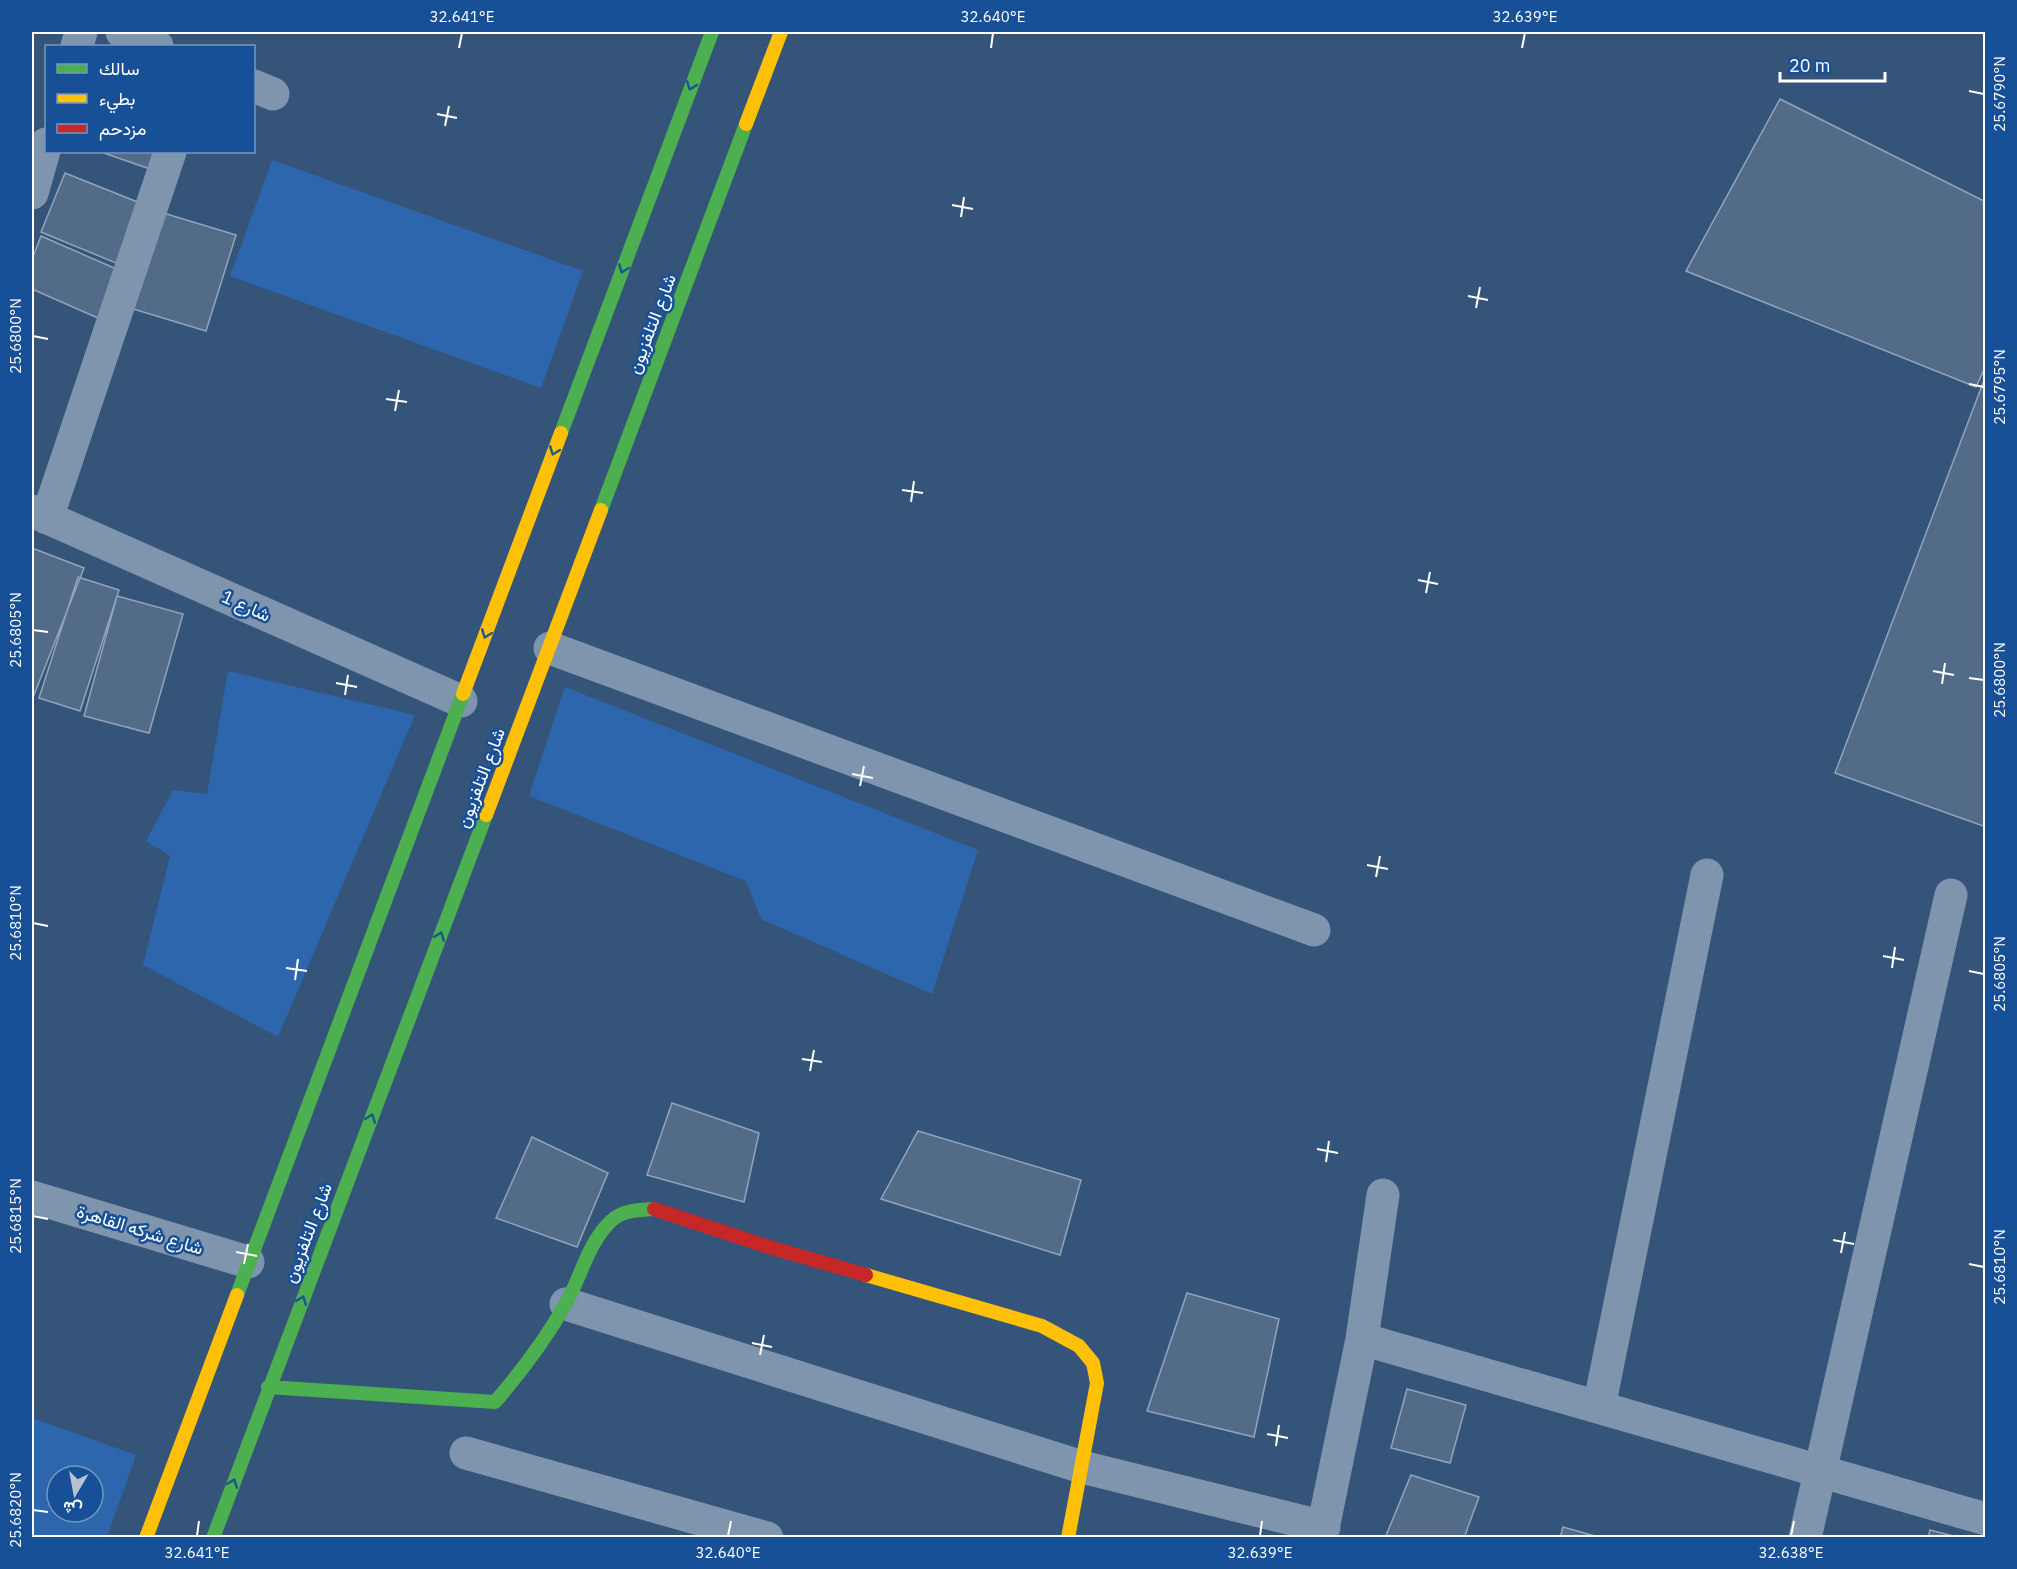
<svg xmlns="http://www.w3.org/2000/svg" width="2017" height="1569" viewBox="0 0 2017 1569" font-family="'IBM Plex Sans',Vazirmatn,sans-serif">
	<style>
		.green { fill: #2d66ad; fill-rule: evenodd }
		.building { fill: #526b89; stroke: #93a4ba; stroke-width: 1.5 }
		.lines { fill: none; stroke-linecap: round; stroke-linejoin: round }
		.street { stroke: #7f94ad; stroke-width: 33 }
		.fast { stroke: #4caf50; stroke-width: 14 }
		.slow { stroke: #ffc107; stroke-width: 14 }
		.jam { stroke: #c62828; stroke-width: 14 }
		.oneway { stroke: #1b5593 }
		.ticks { fill: none; stroke: #fff; stroke-width: 2 }
		.labels { text-anchor: middle; stroke-width: 5; stroke-linejoin: round; paint-order: stroke }
		.street-label { font-size: 18px; fill: #fff; stroke: #185097 }
		.neatline { fill: none; stroke: #fff; stroke-width: 2 }
		.ticks-label { font-size: 15px; text-anchor: middle; fill: #fff }
	</style>
	<rect width="100%" height="100%" fill="#35547a"/>
	<!-- green -->
	<path class="green" d="M272,160L583,271L541,388L230,276Z
		M228,671L415,715L278,1037L143,965L170,856L146,841L173,790L207,794Z
		M565,687L978,850L932,994L761,919L746,881L529,796Z
		M32,1418L136,1455L107,1537H32ZM57,1476H93V1512H57Z"/>
	<!-- building -->
	<path class="building" d="M1780,99L1986,202V365L1976,387L1686,271Z
		M101,152H157L150,169Z
		M65,173L140,203L116,263L41,232Z
		M160,212L236,235L206,331L130,308Z
		M41,236L121,271L100,319L32,289V259Z
		M1986,375V827L1835,773Z
		M32,548L84,568L34,695L32,694Z
		M78,577L119,590L80,711L39,698Z
		M117,596L183,614L149,733L84,716Z
		M672,1103L759,1133L744,1202L647,1175Z
		M918,1131L1081,1180L1060,1255L881,1199Z
		M532,1137L608,1173L577,1247L496,1218Z
		M1187,1293L1279,1319L1254,1437L1147,1411Z
		M1407,1389L1466,1405L1450,1463L1391,1448Z
		M1411,1475L1479,1497L1464,1538H1385Z
		M1563,1527L1602,1538H1560Z
		M1930,1530L1961,1538H1928Z"/>
	<g class="lines">
		<!-- street -->
		<path class="street" d="M122,32L157,46
			M77,46L81,32
			M254,86L273,94
			M32,193L46,144
			M32,511L461,701
			M47,518L170,152
			M550,648L1314,930
			M32,1197L248,1262
			M566,1304L1082,1467L1324,1527
			M1362,1339L1986,1519
			M1599,1407L1707,875
			M466,1453L767,1538
			M1321,1538L1362,1339L1383,1195
			M1805,1538L1951,895"/>
		<!-- fast -->
		<path class="fast" d="M561,433L712,32
			M601,510L746,124
			M237,1295L463,694
			M268,1387L495,1402C521,1372 545,1340 565,1305C581,1278 587,1244 611,1221C622,1210 640,1210 654,1209
			M213,1538L486,815"/>
		<!-- slow -->
		<path class="slow" d="M746,124L781,32
			M463,694L561,433
			M486,815L601,510
			M866,1275L1042,1326L1079,1346L1093,1363L1097,1383L1068,1538
			M146,1538L237,1295"/>
		<!-- jam -->
		<path class="jam" d="M654,1209L769,1247L866,1275"/>
	</g>
	<!-- one-way arrows -->
	<defs><path id="oneway-chevron" d="M-2-3.5L2.5 0L-2 3.5" fill="none" stroke-width="1.6" stroke-linecap="round" stroke-linejoin="round" transform="scale(1.5)"/></defs>
	<g class="oneway">
		<use href="#oneway-chevron" transform="translate(691 86) rotate(111)"/>
		<use href="#oneway-chevron" transform="translate(623 269) rotate(111)"/>
		<use href="#oneway-chevron" transform="translate(554 451) rotate(111)"/>
		<use href="#oneway-chevron" transform="translate(486 634) rotate(111)"/>
		<use href="#oneway-chevron" transform="translate(440 936) rotate(-69)"/>
		<use href="#oneway-chevron" transform="translate(371 1118) rotate(-69)"/>
		<use href="#oneway-chevron" transform="translate(302 1300) rotate(-69)"/>
		<use href="#oneway-chevron" transform="translate(233 1483) rotate(-70)"/>
	</g>
	<!-- ticks -->
	<path class="ticks" d="M459,48L462,33M991,48L993,33M1522,48L1525,33M1969,91L1984,94M437,114L457,118M445,126L449,106M952,205L973,209M961,217L964,197M1468,296L1488,300M1476,308L1480,287M33,336L48,339M1969,384L1984,387M386,399L407,402M395,411L399,390M902,490L923,493M911,502L914,481M1418,580L1438,584M1426,593L1430,572M33,630L48,632M1933,671L1954,675M1969,678L1984,680M336,683L357,687M1942,684L1945,663M345,695L348,675M852,774L873,778M860,786L864,766M1367,865L1388,869M1376,877L1380,856M33,923L48,926M1883,956L1904,960M286,968L307,971M1892,968L1895,947M1969,971L1984,974M295,980L298,959M802,1059L822,1062M810,1071L814,1050M1317,1149L1338,1153M1326,1162L1329,1141M33,1216L48,1219M1833,1240L1854,1244M236,1252L257,1256M1841,1253L1845,1232M244,1264L248,1244M1969,1264L1984,1267M752,1343L772,1347M760,1355L764,1335M1267,1434L1288,1438M1276,1446L1279,1425M33,1510L48,1512M197,1536L199,1521M728,1536L731,1521M1260,1536L1262,1521M1791,1536L1794,1521"/>
	<g class="labels">
		<!-- street labels -->
		<g class="street-label">
			<text transform="translate(652 324) rotate(-69)" y="6">شارع التلفزيون</text>
			<text transform="translate(246 606) rotate(24)" y="6">شارع 1</text>
			<text transform="translate(481 778) rotate(-69)" y="6">شارع التلفزيون</text>
			<text transform="translate(140 1230) rotate(17)" y="6">شارع شركه القاهرة</text>
			<text transform="translate(308 1233) rotate(-69)" y="6">شارع التلفزيون</text>
		</g>
	</g>
	<!-- border -->
	<rect width="2017" height="1569" fill="none" stroke="#185097" stroke-width="66"/>
	<!-- legend -->
	<rect x="45" y="45" width="210" height="108" fill="#185097" stroke="#7496c1" stroke-width="1.5"/>
	<rect x="57" y="64" width="30" height="9" fill="#4caf50" stroke="#7496c1" stroke-width="1.5"/>
	<text x="99" y="75" font-size="18" fill="#ffffff">سالك</text>
	<rect x="57" y="94" width="30" height="9" fill="#ffc107" stroke="#7496c1" stroke-width="1.5"/>
	<text x="99" y="105" font-size="18" fill="#ffffff">بطيء</text>
	<rect x="57" y="124" width="30" height="9" fill="#c62828" stroke="#7496c1" stroke-width="1.5"/>
	<text x="99" y="135" font-size="18" fill="#ffffff">مزدحم</text>
	<!-- north arrow -->
	<g transform="translate(75 1494) rotate(190)"><circle r="28" fill="#185097" stroke="#7496c1" stroke-width="1.5"/>
	<path d="M0-4.5L10 22L0 15L-10 22Z" fill="#b8c3d0"/>
	<text y="-9" font-size="16" font-weight="bold" text-anchor="middle" fill="#ffffff">ش</text>
	</g>
	<!-- scale -->
	<path d="M1780 72v9h105v-9" fill="none" stroke="#ffffff" stroke-width="3"/>
	<text x="1789" y="72" font-size="18" fill="#ffffff" stroke="#185097" stroke-width="4.5" paint-order="stroke">20 m</text>
	<rect x="33" y="33" width="1951" height="1503" class="neatline"/>
	<g class="ticks-label">
		<text x="462" y="22">32.641°E</text>
		<text x="993" y="22">32.640°E</text>
		<text x="1525" y="22">32.639°E</text>
		<text transform="translate(2000 94) rotate(-90)" y="5">25.6790°N</text>
		<text transform="translate(16 336) rotate(-90)" y="5">25.6800°N</text>
		<text transform="translate(2000 387) rotate(-90)" y="5">25.6795°N</text>
		<text transform="translate(16 630) rotate(-90)" y="5">25.6805°N</text>
		<text transform="translate(2000 680) rotate(-90)" y="5">25.6800°N</text>
		<text transform="translate(16 923) rotate(-90)" y="5">25.6810°N</text>
		<text transform="translate(2000 974) rotate(-90)" y="5">25.6805°N</text>
		<text transform="translate(16 1216) rotate(-90)" y="5">25.6815°N</text>
		<text transform="translate(2000 1267) rotate(-90)" y="5">25.6810°N</text>
		<text transform="translate(16 1510) rotate(-90)" y="5">25.6820°N</text>
		<text x="197" y="1558">32.641°E</text>
		<text x="728" y="1558">32.640°E</text>
		<text x="1260" y="1558">32.639°E</text>
		<text x="1791" y="1558">32.638°E</text>
	</g>
</svg>
